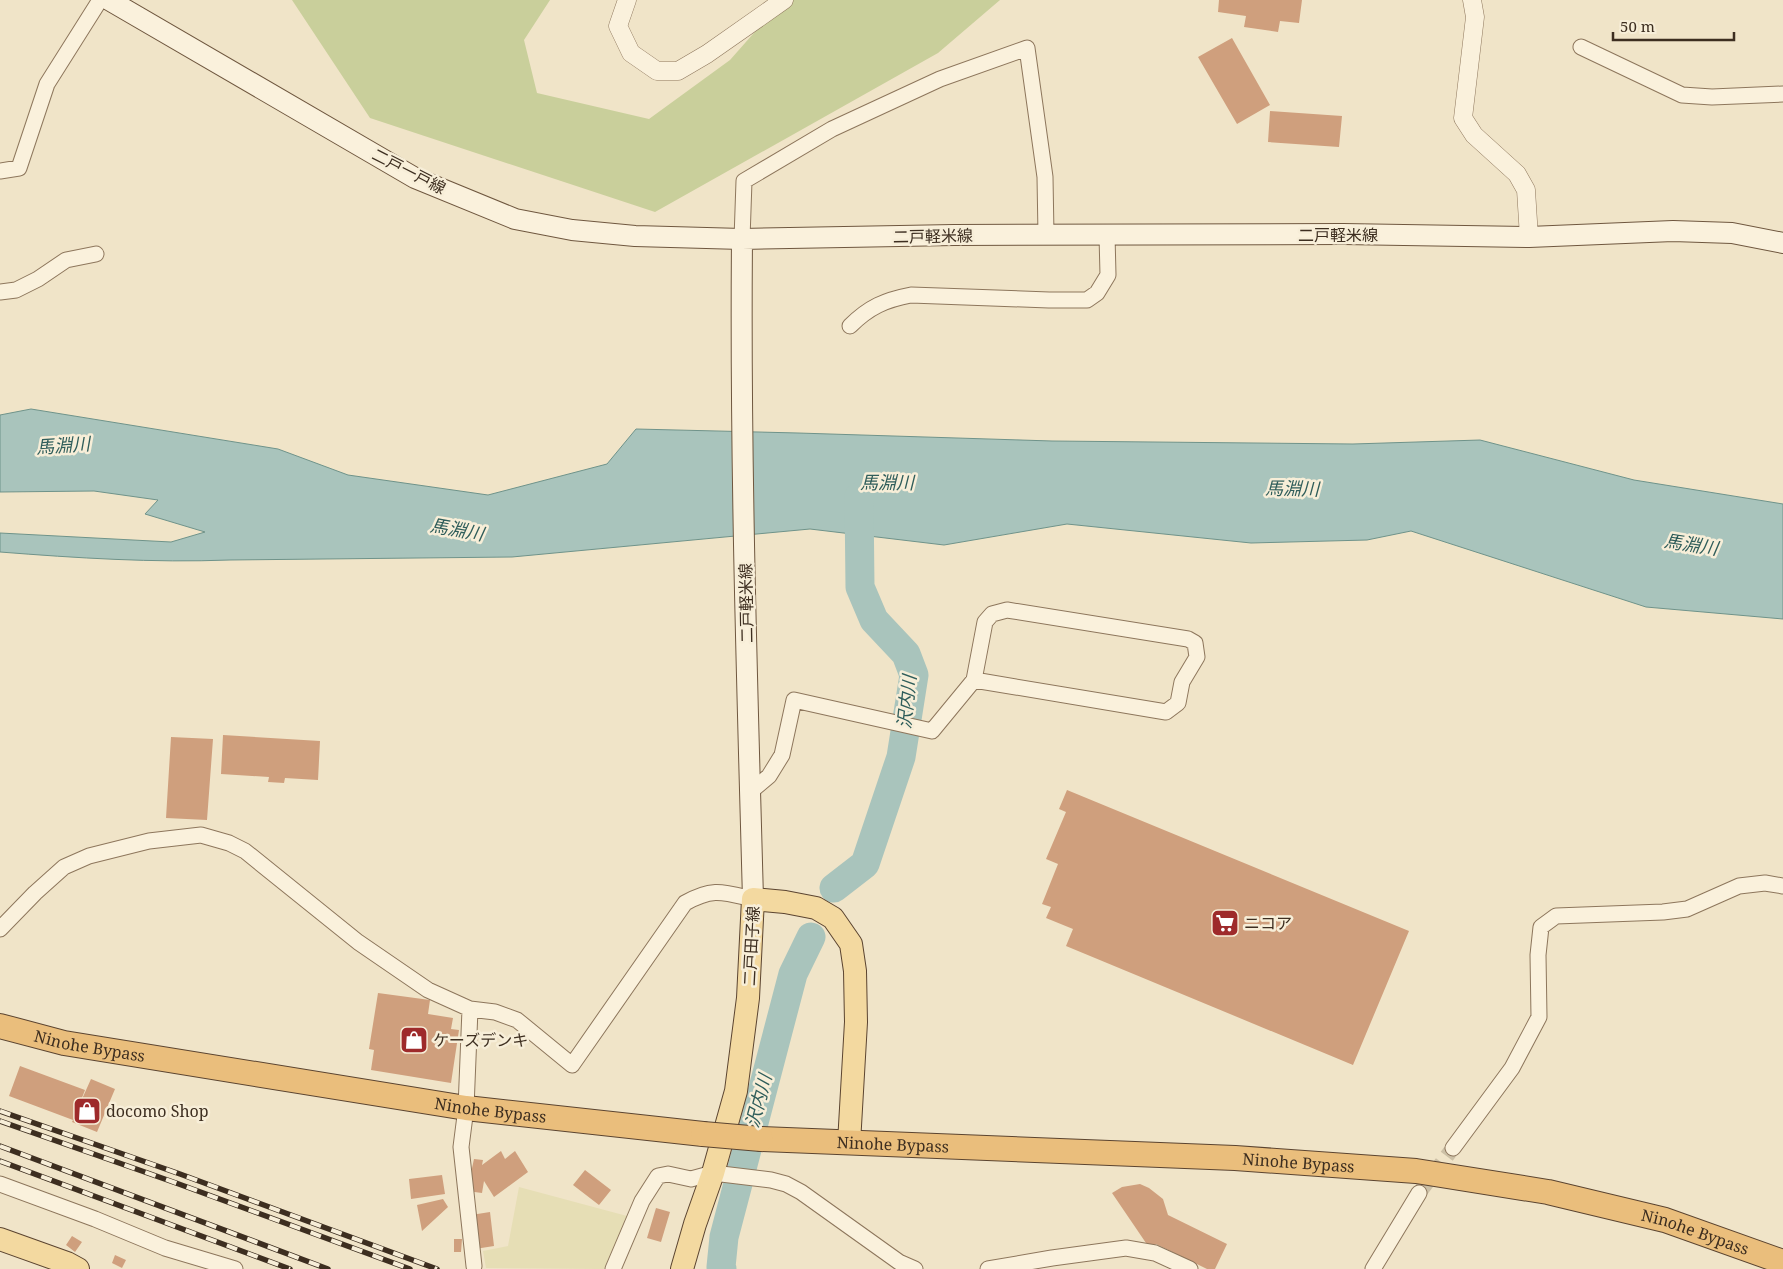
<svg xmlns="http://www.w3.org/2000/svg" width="1783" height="1269" viewBox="0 0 1783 1269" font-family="'Noto Serif','Noto Sans JP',serif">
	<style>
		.farmland { fill: #e6deb5 }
		.green { fill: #c9cf9b }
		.water { fill: #a9c4bc; stroke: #6f938a }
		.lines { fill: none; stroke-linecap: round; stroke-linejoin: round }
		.river { stroke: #a9c4bc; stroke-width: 29 }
		.building { fill: #cf9f7d }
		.minor-tunnel { stroke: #ccc0a6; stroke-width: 15; stroke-dasharray: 15 8; stroke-linecap: butt }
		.minor-casing { stroke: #8d765c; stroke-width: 17 }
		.tertiary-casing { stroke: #8d765c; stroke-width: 19 }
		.secondary-casing { stroke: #6f573f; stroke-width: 22 }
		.primary-casing { stroke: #5b4430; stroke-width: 24 }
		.trunk-casing { stroke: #5b4430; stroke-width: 26 }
		.minor { stroke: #faf1dc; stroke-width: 15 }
		.tertiary { stroke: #faf1dc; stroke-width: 18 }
		.secondary { stroke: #faf1dc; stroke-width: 20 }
		.primary { stroke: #f3d9a0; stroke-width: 22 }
		.trunk { stroke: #eabe7c; stroke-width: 24 }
		.rail-casing { stroke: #3d2e20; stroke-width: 5.5 }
		.rail { stroke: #f7eed8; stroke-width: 4; stroke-dasharray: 11; stroke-linecap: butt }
		.trunk-bridge-casing { stroke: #5b4430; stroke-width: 26; stroke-linecap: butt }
		.trunk-bridge { stroke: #eabe7c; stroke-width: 24 }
		.labels { text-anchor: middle; stroke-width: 5; stroke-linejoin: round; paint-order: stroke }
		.street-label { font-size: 16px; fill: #3d2e20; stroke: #f7eed8 }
		.poi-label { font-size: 16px; fill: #3d2e20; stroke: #f7eed8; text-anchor: start }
		.water-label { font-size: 18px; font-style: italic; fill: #2f5d5a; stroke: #f7eed8 }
	</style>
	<rect width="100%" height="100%" fill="#f0e4c8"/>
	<!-- farmland -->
	<path class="farmland" d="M519,1187L627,1216L604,1269L486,1268L483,1251L508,1246Z"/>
	<!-- green -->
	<path class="green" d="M292,0H550L524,40L537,93L649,119L730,60L783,0H1000L938,53L655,212L370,118Z"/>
	<!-- water -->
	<path class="water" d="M31,409L278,449L348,475L488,495L607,464L636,429L798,433L1052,441L1353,444L1480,440L1634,480L1783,504V619L1646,607L1411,531L1367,540L1251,543L1067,524L944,545L810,529L512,557L230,560C153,563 77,558 0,552V533L171,542L205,532L145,514L158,500L94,491L0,492V415Z"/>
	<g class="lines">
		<!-- river -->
		<path class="river" d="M834,888L865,864L901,757L914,675L906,654L874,620L860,587L859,497
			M722,1269L721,1267L724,1237L793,974L811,937"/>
	</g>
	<!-- building -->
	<path class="building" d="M1219,0H1302L1299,23L1280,21L1278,32L1244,27L1246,16L1218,12Z
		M1232,38L1270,105L1237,124L1198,57Z
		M1270,111L1342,116L1339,147L1268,142Z
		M223,735L320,741L318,780L285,778L284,783L268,782L269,777L221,774Z
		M171,737L213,739L207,820L166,818Z
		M1067,790L1409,931L1353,1065L1066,946L1073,929L1046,918L1051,907L1042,904L1058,864L1046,859L1066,812L1059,809Z
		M378,993L430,1000L428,1014L453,1018L451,1029L459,1030L451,1083L371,1070L374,1050L369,1049Z
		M20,1066L85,1090L78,1108L91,1079L115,1089L97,1132L72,1122L73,1120L9,1096Z
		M501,1151L505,1159L515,1151L528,1172L494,1197L484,1181L482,1193L467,1191L474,1159L483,1160L482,1165Z
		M585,1170L611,1190L599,1205L573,1185Z
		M442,1175L445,1194L411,1199L409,1179Z
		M1140,1184L1149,1188L1163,1199L1168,1215L1227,1244L1215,1269H1207L1156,1244L1153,1247L1146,1243L1112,1193L1122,1187Z
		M443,1199L448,1207L422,1231L417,1205Z
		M656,1208L670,1212L661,1242L647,1238Z
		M490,1212L494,1246L475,1249L471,1215Z
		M72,1236L82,1242L75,1252L66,1245Z
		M454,1239H462L461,1252H454Z
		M115,1255L126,1260L122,1268L112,1263Z"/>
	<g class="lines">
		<!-- minor-tunnel -->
		<path class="minor-tunnel" d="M1419,1193L1453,1148"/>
		<defs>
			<path id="minor" d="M1581,47L1682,95L1712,97L1783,94
				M0,171L19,168L47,84L100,0
				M742,239L744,181L832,129L940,79L1027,48L1045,177L1046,235
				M0,292L16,290L38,279L66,260L96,254
				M850,326C869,307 885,300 911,295L1049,300H1087L1097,293L1108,275L1107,235
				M750,792L769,776L782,755L794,700L932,731L974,680L1166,712L1178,703L1182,682L1197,657L1195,643L1188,639L1007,610L992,614L985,622L974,680
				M0,929L35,893L64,867L89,856L149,841L201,835L229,843L245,851L358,942L428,990L470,1009L495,1012L517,1020L572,1065L685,903C713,887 723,892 753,899
				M470,1009L466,1108L461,1147L474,1266
				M1453,1148L1512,1068L1539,1017L1538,955L1541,927L1556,916L1663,912L1687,909L1739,886L1765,883L1783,886
				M0,1184L95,1219L165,1248L235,1269
				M613,1269L642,1201L658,1176L668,1174L691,1179L713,1173L771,1180L786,1184L801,1192L899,1262L915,1269
				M988,1269L1052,1258L1126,1248L1155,1253L1190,1269
				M1373,1269L1419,1193"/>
			<path id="tertiary" d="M627,0L618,26L631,53L657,71H678L707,54L784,0
				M1472,0L1475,17L1463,118L1474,135L1517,174L1526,190L1529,237"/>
			<path id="secondary" d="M109,0L415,178L515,219L572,230L635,236L742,239L954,235L1343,234L1529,237L1673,231L1732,233L1783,243
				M742,239C740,459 747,679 753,899"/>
			<path id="primary" d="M0,1239L67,1263L78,1269
				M682,1269L695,1224L713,1173L736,1091L748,998L753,899L785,902L816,908L833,918L851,944L855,971L856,1022L849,1143"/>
			<g id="trunk">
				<path id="s1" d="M0,1026L64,1043L466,1108L703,1134"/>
				<path id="s2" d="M761,1139L1235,1158L1416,1171L1548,1192L1665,1220L1783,1262"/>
			</g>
		</defs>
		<!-- minor casing -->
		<use href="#minor" class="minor-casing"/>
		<!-- tertiary casing -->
		<use href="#tertiary" class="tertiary-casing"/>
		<!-- secondary casing -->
		<use href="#secondary" class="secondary-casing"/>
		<!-- primary casing -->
		<use href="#primary" class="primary-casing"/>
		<!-- trunk casing -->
		<use href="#trunk" class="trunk-casing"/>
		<!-- minor -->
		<use href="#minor" class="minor"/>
		<!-- tertiary -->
		<use href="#tertiary" class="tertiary"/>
		<!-- secondary -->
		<use href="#secondary" class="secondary"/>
		<!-- primary -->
		<use href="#primary" class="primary"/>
		<!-- trunk -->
		<use href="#trunk" class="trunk"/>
		<defs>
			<path id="rail" d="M0,1111L180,1174L437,1269
				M0,1121L176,1183L410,1269
				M0,1146L328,1269
				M0,1161L290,1269"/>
		</defs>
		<!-- rail casing -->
		<use href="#rail" class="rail-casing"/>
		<!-- rail -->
		<use href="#rail" class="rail"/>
		<defs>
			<path id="trunk-bridge" d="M703,1134L761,1139"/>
		</defs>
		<!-- trunk-bridge casing -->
		<use href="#trunk-bridge" class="trunk-bridge-casing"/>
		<!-- trunk-bridge -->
		<use href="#trunk-bridge" class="trunk-bridge"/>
	</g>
	<!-- icons -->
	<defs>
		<symbol id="supermarket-square" viewBox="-11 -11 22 22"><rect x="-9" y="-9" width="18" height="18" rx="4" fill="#9e2a2b" stroke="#f7eed8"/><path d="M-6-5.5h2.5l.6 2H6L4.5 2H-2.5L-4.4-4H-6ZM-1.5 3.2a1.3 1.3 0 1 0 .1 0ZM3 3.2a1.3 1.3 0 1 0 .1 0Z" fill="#fff"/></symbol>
		<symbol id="shop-square" viewBox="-11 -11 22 22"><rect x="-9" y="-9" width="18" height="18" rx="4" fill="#9e2a2b" stroke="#f7eed8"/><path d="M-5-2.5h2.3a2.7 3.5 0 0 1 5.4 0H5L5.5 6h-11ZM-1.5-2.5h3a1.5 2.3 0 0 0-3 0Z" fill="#fff"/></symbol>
	</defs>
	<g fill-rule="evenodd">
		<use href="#supermarket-square" x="1209" y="907" width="32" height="32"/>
		<use href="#shop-square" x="398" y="1024" width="32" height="32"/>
		<use href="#shop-square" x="71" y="1095" width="32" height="32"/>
	</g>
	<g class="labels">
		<!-- street labels -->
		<g class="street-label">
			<text transform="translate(409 171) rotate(27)" y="6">二戸一戸線</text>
			<text x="1338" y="241">二戸軽米線</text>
			<text transform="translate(933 236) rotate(-1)" y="6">二戸軽米線</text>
			<text transform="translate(746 603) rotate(-91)" y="6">二戸軽米線</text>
			<text transform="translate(751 946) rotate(-87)" y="6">二戸田子線</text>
			<text dy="6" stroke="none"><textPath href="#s1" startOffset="92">Ninohe Bypass</textPath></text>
			<text dy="6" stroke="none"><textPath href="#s1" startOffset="498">Ninohe Bypass</textPath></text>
			<text dy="6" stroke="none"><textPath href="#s2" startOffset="132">Ninohe Bypass</textPath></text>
			<text dy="6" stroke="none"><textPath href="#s2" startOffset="538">Ninohe Bypass</textPath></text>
			<text dy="6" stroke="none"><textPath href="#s2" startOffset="942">Ninohe Bypass</textPath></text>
		</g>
		<!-- poi labels -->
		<g class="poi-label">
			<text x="1244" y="929">ニコア</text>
			<text x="433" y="1046">ケーズデンキ</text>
			<text x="106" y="1117">docomo Shop</text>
		</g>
		<!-- water labels -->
		<g class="water-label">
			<text transform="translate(63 446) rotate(-4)" y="6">馬淵川</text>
			<text x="887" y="489">馬淵川</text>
			<text transform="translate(1292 489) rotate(1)" y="6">馬淵川</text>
			<text transform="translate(457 530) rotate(10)" y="6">馬淵川</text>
			<text transform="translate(1691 545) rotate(9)" y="6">馬淵川</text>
			<text transform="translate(907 702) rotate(-84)" y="6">沢内川</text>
			<text transform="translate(759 1101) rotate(-75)" y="6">沢内川</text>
		</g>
	</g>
	<!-- scale -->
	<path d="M1613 32v8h121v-8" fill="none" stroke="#3d2e20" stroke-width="2.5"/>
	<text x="1620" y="32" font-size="15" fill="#3d2e20" stroke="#f7eed8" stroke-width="4" paint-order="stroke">50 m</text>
</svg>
